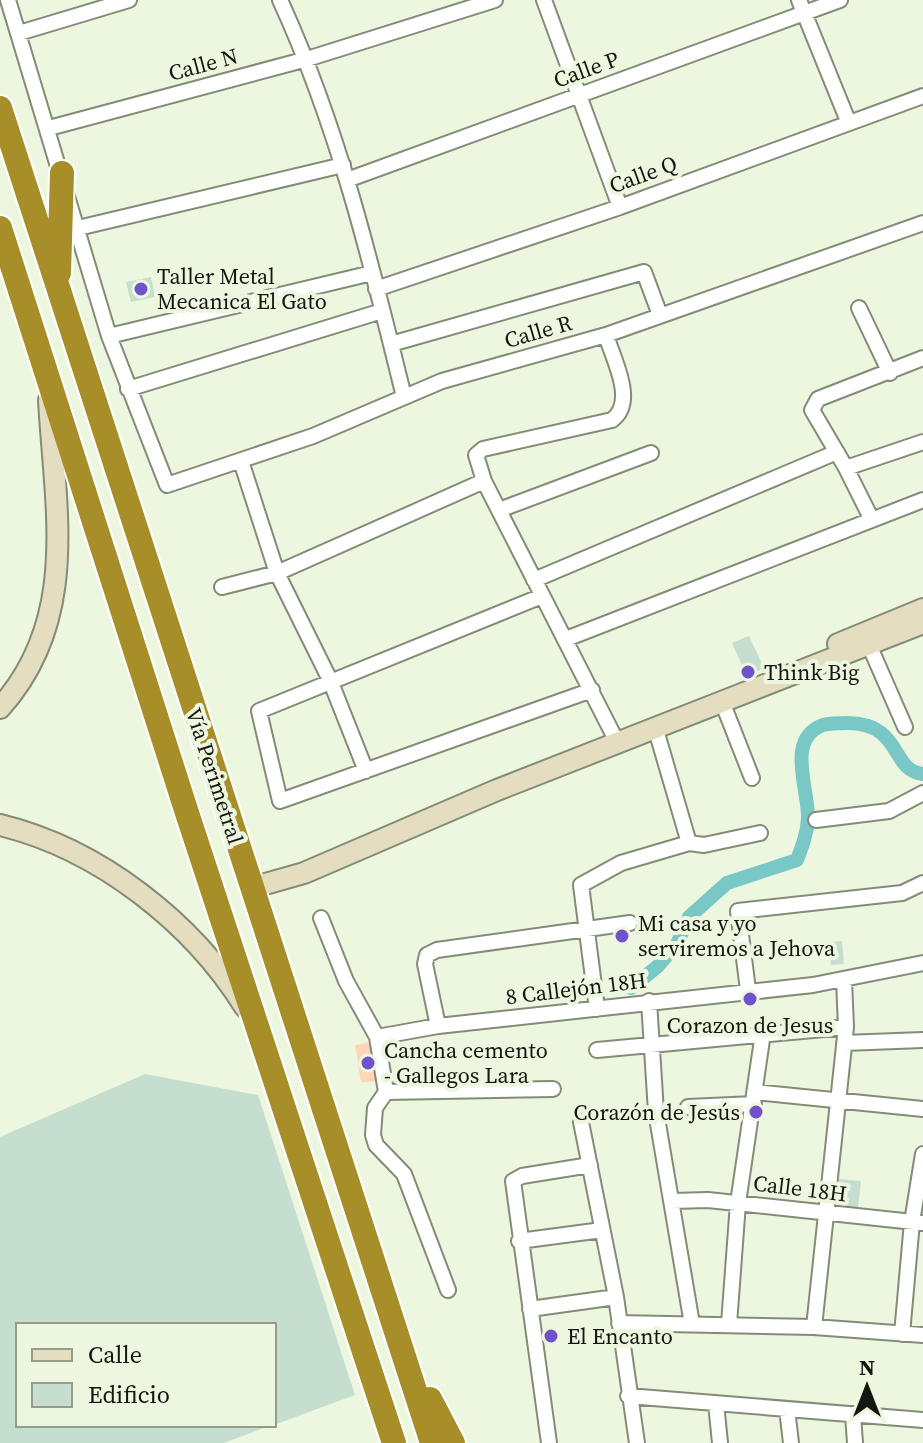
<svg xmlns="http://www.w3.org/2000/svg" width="923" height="1443" viewBox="0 0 923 1443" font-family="'Source Serif 4',serif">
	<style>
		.green { fill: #fcd6b5 }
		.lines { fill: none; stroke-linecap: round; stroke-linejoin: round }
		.canal { stroke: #7ac8c5; stroke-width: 14 }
		.building { fill: #c6ded0 }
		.street-casing { stroke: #838c78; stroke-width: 18 }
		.secondary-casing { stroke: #838c78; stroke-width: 24 }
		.highway-casing { stroke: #fff; stroke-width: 28 }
		.street { stroke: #fff; stroke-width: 14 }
		.secondary { stroke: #e5ddbf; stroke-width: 20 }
		.highway { stroke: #a78e29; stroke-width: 24 }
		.poi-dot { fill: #6f52cc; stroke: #edf7e0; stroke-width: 3 }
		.labels { text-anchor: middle; stroke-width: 8; stroke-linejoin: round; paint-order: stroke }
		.street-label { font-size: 22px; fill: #141710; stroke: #edf7e0 }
		.poi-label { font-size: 22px; fill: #141710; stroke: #edf7e0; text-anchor: start }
	</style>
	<rect width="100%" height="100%" fill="#edf7e0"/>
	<!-- green -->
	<path class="green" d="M373,1042L381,1081L361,1082L355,1045Z"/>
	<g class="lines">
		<!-- canal -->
		<path class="canal" d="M631,988L658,966L677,944L689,917L727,883L797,860C802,847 807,834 808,819C809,789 785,739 823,725C831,723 839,723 847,723C903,723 890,771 923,774"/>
	</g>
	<!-- building -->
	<path class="building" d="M151,277L155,297L131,302L126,282Z
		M749,636L764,668L747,676L732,643Z
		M842,941L844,964L831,965L829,942Z
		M145,1074L258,1095L355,1395L274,1425V1325H18V1425H272L224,1443H0V1137Z
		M839,1179L861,1181L858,1208L835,1205Z"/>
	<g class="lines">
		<defs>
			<path id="street" d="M8,0L109,336L167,485L313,436L442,381L606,335L923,223
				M280,0C338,126 371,262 404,397
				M544,0L620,207
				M799,0L848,121
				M19,33L129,0
				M49,128L307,59L495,0
				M347,180L840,0
				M78,228L343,165
				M376,289L620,207L923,96
				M859,308L890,373
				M606,335C613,359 637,402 612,420L483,449L476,455L484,481L614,736
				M109,336L372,273
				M391,344L644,272L660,315
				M923,358L818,399L812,410L846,468L923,442
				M128,389L382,311
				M241,461L277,573L330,680L366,771
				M846,468L872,520
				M499,510L651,453
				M534,580L837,452
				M222,587L277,573L484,481
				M542,596L259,711L280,801L592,690
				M566,639L923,500
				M870,647L905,727
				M723,704L752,778
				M816,820L889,811L923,793
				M689,843L704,845L760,833
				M321,918L346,981L377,1037L386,1092L553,1089
				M748,990L738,911L902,893L923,883
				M649,1001L656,1112L692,1324
				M597,1009L581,885L621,863L689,843L656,730
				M438,1026L425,964L427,955L437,950L630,923
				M377,1037L438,1026L813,985L923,963
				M844,1043L923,1040
				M597,1050L846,1027
				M386,1092L375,1108L373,1135L376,1145L404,1174L448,1290
				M755,1092L923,1109
				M688,1107L754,1104
				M581,1122L616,1297L637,1443
				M672,1201L708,1200L923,1223
				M519,1241L602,1230
				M530,1309L616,1297
				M619,1323L814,1327L923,1335
				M729,1324L738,1203L763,1033
				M814,1327L846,1027L844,980
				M902,1334L912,1222L923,1154
				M628,1396L923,1420
				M716,1403L720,1443
				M787,1409L791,1443
				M853,1414L855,1443
				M549,1443L513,1181L522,1176L590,1165"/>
			<path id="secondary" d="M838,644L923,609
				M0,708C80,619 55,509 49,400
				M0,825C99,849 192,922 245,1007
				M251,888L304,873L497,790L923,623"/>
			<path id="highway" d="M0,108L432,1443
				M0,228L188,816L394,1443
				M59,273L62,173
				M430,1399L453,1443"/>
		</defs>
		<!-- street casing -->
		<use href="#street" class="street-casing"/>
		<!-- secondary casing -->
		<use href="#secondary" class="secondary-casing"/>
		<!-- highway casing -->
		<use href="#highway" class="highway-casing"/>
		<!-- street -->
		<use href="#street" class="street"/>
		<!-- secondary -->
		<use href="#secondary" class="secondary"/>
		<!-- highway -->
		<use href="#highway" class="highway"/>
	</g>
	<!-- markers -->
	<g class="poi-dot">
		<circle cx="141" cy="289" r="8"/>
		<circle cx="748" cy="672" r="8"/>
		<circle cx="622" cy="936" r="8"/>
		<circle cx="750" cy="999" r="8"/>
		<circle cx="368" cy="1063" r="8"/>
		<circle cx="756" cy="1112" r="8"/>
		<circle cx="551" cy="1336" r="8"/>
	</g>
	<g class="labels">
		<!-- street labels -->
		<g class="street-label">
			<text transform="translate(203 64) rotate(-15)" y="8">Calle N</text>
			<text transform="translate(586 69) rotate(-20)" y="8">Calle P</text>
			<text transform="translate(643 174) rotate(-20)" y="8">Calle Q</text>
			<text transform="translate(538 331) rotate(-16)" y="8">Calle R</text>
			<text transform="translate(215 776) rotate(72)" y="8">Vía Perimetral</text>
			<text transform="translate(576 988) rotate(-7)" y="8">8 Callejón 18H</text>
			<text transform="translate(800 1188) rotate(7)" y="8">Calle 18H</text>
		</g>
		<!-- poi labels -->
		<g class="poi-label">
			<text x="157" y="284">Taller Metal<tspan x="157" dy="25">Mecanica El Gato</tspan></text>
			<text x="764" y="680">Think Big</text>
			<text x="638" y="931">Mi casa y yo<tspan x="638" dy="25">serviremos a Jehova</tspan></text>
			<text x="750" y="1033" text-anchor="middle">Corazon de Jesus</text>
			<text x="384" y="1058">Cancha cemento<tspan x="384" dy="25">- Gallegos Lara</tspan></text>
			<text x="740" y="1120" text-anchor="end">Corazón de Jesús</text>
			<text x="567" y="1344">El Encanto</text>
		</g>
	</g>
	<!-- legend -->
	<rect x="16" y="1323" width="260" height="104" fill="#edf7e0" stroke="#969d8d" stroke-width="2"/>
	<rect x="32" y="1349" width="40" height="12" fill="#e5ddbf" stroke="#969d8d" stroke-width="2"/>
	<text x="88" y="1363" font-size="24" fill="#141710">Calle</text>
	<rect x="32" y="1383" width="40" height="24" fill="#c6ded0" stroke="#969d8d" stroke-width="2"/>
	<text x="88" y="1403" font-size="24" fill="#141710">Edificio</text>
	<!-- north arrow -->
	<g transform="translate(867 1387)" stroke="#edf7e0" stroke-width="6" paint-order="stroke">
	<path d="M0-6L14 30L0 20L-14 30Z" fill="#141710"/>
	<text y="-12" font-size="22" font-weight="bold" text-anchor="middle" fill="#141710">N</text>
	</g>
</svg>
